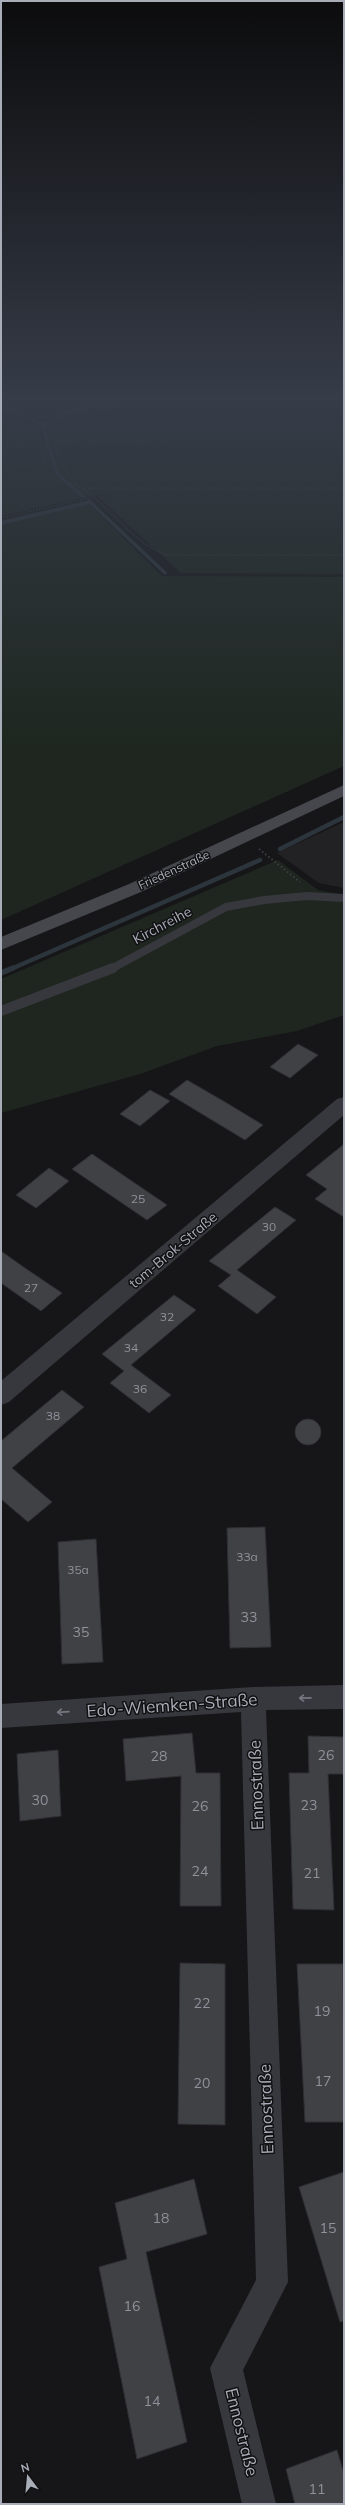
<svg xmlns="http://www.w3.org/2000/svg" width="345" height="2505" viewBox="0 0 345 2505" font-family="Mulish,sans-serif">
	<style>
		.built { fill: #222225 }
		.green { fill: #1e261f }
		.lines { fill: none; stroke-linecap: round; stroke-linejoin: round }
		.stream-far2 { stroke: #2c353c; stroke-width: 3.5 }
		.stream-far1 { stroke: #2c353c; stroke-width: 4.5 }
		.stream { stroke: #2c353c; stroke-width: 5.5 }
		.building { fill: #404145; stroke: #303034 }
		.path-far1 { stroke: #3d3f44; stroke-width: 1.5; stroke-dasharray: 1 2; stroke-linecap: butt }
		.path { stroke: #3d3f44; stroke-width: 2; stroke-dasharray: 1.5 2.5; stroke-linecap: butt }
		.service-far1 { stroke: #37383d; stroke-width: 8 }
		.service { stroke: #37383d; stroke-width: 10 }
		.minor { fill: #37383d; fill-rule: evenodd }
		.tertiary { fill: #37383d; fill-rule: evenodd }
		.secondary { fill: #45474d; fill-rule: evenodd }
		.oneway { stroke: #757881 }
		.labels { text-anchor: middle; stroke-width: 3; stroke-linejoin: round; paint-order: stroke }
		.far-street-label { font-size: 12px; fill: #a8adb8; stroke: #111113 }
		.number-label { font-size: 12px; fill: #8e929b }
		.street-label { font-size: 14px; fill: #a8adb8; stroke: #111113 }
		.near-number-label { font-size: 14px; fill: #8e929b }
		.near-street-label { font-size: 17px; fill: #a8adb8; stroke: #111113 }
	</style>
	<rect width="100%" height="100%" fill="#161618"/>
	<!-- built -->
	<path class="built" d="M344,822V888L319,883L277,853Z"/>
	<!-- green -->
	<path class="green" d="M1,401H344V574L181,573L96,495L1,516Z
		M86,501L162,576L344,577V766L1,920V520Z
		M278,860L318,890L344,895V1015L297,1031L217,1046L140,1074L1,1113V979Z"/>
	<g class="lines">
		<!-- stream-far2 -->
		<path class="stream-far2" d="M1,406L24,416
			M57,417L67,412L112,401
			M34,420L43,425
			M47,441L43,425L50,421
			M48,445L58,475L83,496
			M89,501L165,573
			M1,523L90,502"/>
		<!-- stream-far1 -->
		<path class="stream-far1" d="M280,849L344,817
			M11,969L260,860"/>
		<!-- stream -->
		<path class="stream" d="M1,973L13,968"/>
	</g>
	<!-- building -->
	<path class="building" d="M298,1044L318,1055L290,1078L270,1067Z
		M187,1080L225,1102L263,1125L245,1140L169,1094Z
		M150,1090L170,1101L140,1126L120,1114Z
		M344,1144V1217L315,1199L327,1189L306,1175Z
		M92,1154L120,1173L167,1205L147,1220L72,1169Z
		M49,1168L69,1181L36,1208L16,1195Z
		M275,1207L296,1220L237,1270L276,1297L257,1314L218,1286L231,1275L209,1261Z
		M1,1251L22,1266L62,1293L41,1311L1,1283Z
		M174,1295L196,1310L131,1365L171,1395L149,1413L110,1383L124,1371L102,1354Z
		M62,1390L84,1407L12,1468L52,1502L28,1522L1,1499V1441Z
		M295 1432a13 13 0 1 1 26 0a13 13 0 1 1-26 0Z
		M265,1527L271,1647L230,1648L227,1528Z
		M96,1539L103,1662L62,1664L58,1542Z
		M192,1733L196,1773H220L221,1906H180L181,1776L126,1781L123,1739Z
		M308,1736L344,1737V1774H328L334,1910L293,1909L289,1773H309Z
		M58,1750L61,1816L20,1821L17,1754Z
		M180,1963L225,1964V2125L178,2124Z
		M297,1964H343L344,2122H305Z
		M344,2172V2321L340,2322L299,2187Z
		M194,2179L207,2234L146,2252L187,2442L137,2459L99,2267L127,2259L115,2203Z
		M337,2450L344,2474V2504H295L286,2469Z"/>
	<g class="lines">
		<!-- path-far1 -->
		<path class="path-far1" d="M135,401L58,421L52,426C52,445 63,470 76,484C82,490 90,493 96,499C118,518 139,546 167,555H344
			M15,420L48,417L57,421
			M56,443C68,434 78,435 91,441
			M1,444L344,436
			M1,469L44,461L41,443
			M82,488H344
			M1,518L94,497"/>
		<!-- path -->
		<path class="path" d="M259,849L300,882"/>
		<!-- service-far1 -->
		<path class="service-far1" d="M111,969L226,907L264,900L307,896L344,898"/>
		<!-- service -->
		<path class="service" d="M1,1011L113,968"/>
		<!-- minor -->
		<path class="minor" d="M344,1685V1709L266,1710L288,2282L243,2370L276,2504H242L210,2368L256,2280L241,1712L1,1728V1704L253,1687Z"/>
		<!-- tertiary -->
		<path class="tertiary" d="M344,1097V1115L9,1402L1,1405V1381L337,1099Z"/>
		<!-- secondary -->
		<path class="secondary" d="M344,785V796L141,892L1,950V937L129,884Z"/>
	</g>
	<!-- one-way arrows -->
	<defs><path id="oneway-shaft" d="M-6 0H5M1.5-3L5.5 0L1.5 3" fill="none" stroke-width="1.6" stroke-linecap="round" stroke-linejoin="round"/></defs>
	<g class="oneway">
		<use href="#oneway-shaft" transform="translate(305 1698) rotate(179)"/>
		<use href="#oneway-shaft" transform="translate(63 1712) rotate(176)"/>
	</g>
	<!-- sky -->
	<linearGradient id="sky" x2="0" y2="1"><stop stop-color="#0c0c0d"/><stop offset="0.53" stop-color="#363c48"/><stop offset="1" stop-color="#363c48" stop-opacity="0"/></linearGradient>
	<rect width="345" height="752" fill="url(#sky)"/>
	<g class="labels">
		<!-- far-street labels -->
		<g class="far-street-label">
			<text transform="translate(174 870) rotate(-25)" y="4">Friedenstraße</text>
		</g>
		<!-- number labels -->
		<g class="number-label">
			<text x="138" y="1203">25</text>
			<text x="269" y="1231">30</text>
			<text x="31" y="1292">27</text>
			<text x="167" y="1321">32</text>
			<text x="131" y="1352">34</text>
			<text x="140" y="1393">36</text>
			<text x="53" y="1420">38</text>
			<text x="247" y="1561">33a</text>
			<text x="78" y="1574">35a</text>
		</g>
		<!-- street labels -->
		<g class="street-label">
			<text transform="translate(162 925) rotate(-28)" y="5">Kirchreihe</text>
			<text transform="translate(173 1250) rotate(-40)" y="5">tom-Brok-Straße</text>
		</g>
		<!-- near-number labels -->
		<g class="near-number-label">
			<text x="249" y="1622">33</text>
			<text x="81" y="1637">35</text>
			<text x="326" y="1760">26</text>
			<text x="159" y="1761">28</text>
			<text x="40" y="1805">30</text>
			<text x="309" y="1810">23</text>
			<text x="200" y="1811">26</text>
			<text x="200" y="1876">24</text>
			<text x="312" y="1878">21</text>
			<text x="202" y="2008">22</text>
			<text x="322" y="2016">19</text>
			<text x="323" y="2086">17</text>
			<text x="202" y="2088">20</text>
			<text x="161" y="2223">18</text>
			<text x="328" y="2233">15</text>
			<text x="132" y="2311">16</text>
			<text x="152" y="2406">14</text>
			<text x="317" y="2494">11</text>
		</g>
		<!-- near-street labels -->
		<g class="near-street-label">
			<text transform="translate(172 1705) rotate(-4)" y="6">Edo-Wiemken-Straße</text>
			<text transform="translate(256 1785) rotate(-92)" y="6">Ennostraße</text>
			<text transform="translate(266 2109) rotate(-92)" y="6">Ennostraße</text>
			<text transform="translate(242 2432) rotate(76)" y="6">Ennostraße</text>
		</g>
	</g>
	<!-- border -->
	<rect width="345" height="2505" fill="none" stroke="#a8adb8" stroke-width="4"/>
	<!-- north arrow -->
	<g transform="translate(28 2477) rotate(344)" stroke="#111113" stroke-width="3" paint-order="stroke">
	<path d="M0-3L7 15L0 10L-7 15Z" fill="#a8adb8"/>
	<text y="-6" font-size="11" font-weight="bold" text-anchor="middle" fill="#a8adb8">N</text>
	</g>
</svg>
